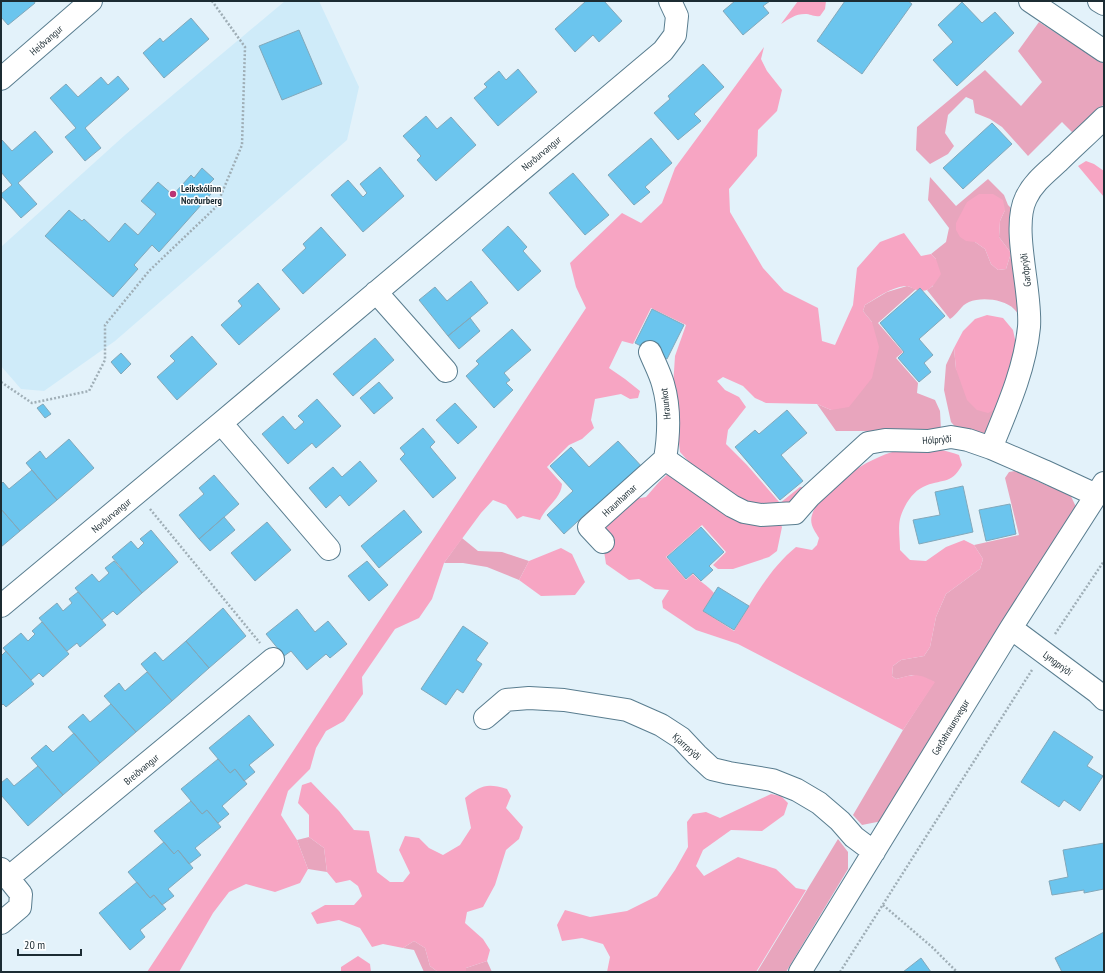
<svg xmlns="http://www.w3.org/2000/svg" width="1105" height="973" viewBox="0 0 1105 973" font-family="'PT Sans Narrow',sans-serif">
	<style>
		.built { fill: #cfebf9 }
		.green { fill: #e8a5bd; fill-rule: evenodd }
		.forest { fill: #f7a5c3 }
		.building { fill: #6bc5ee; stroke: #82a8ba }
		.lines { fill: none; stroke-linecap: round; stroke-linejoin: round }
		.minor-casing { stroke: #597d8f; stroke-width: 24 }
		.path { stroke: #9faeb6; stroke-width: 2.5; stroke-dasharray: 2 2; stroke-linecap: butt }
		.minor { stroke: #fff; stroke-width: 22 }
		.poi-dot { fill: #ba3373; stroke: #fff; stroke-width: 1.5 }
		.labels { text-anchor: middle; stroke-width: 3; stroke-linejoin: round; paint-order: stroke }
		.street-label { font-size: 10px; fill: #1c2c33; stroke: #fff }
		.poi-label { font-size: 10px; font-weight: bold; fill: #1c2c33; stroke: #fff; text-anchor: start }
	</style>
	<rect width="100%" height="100%" fill="#e3f2fa"/>
	<!-- built -->
	<path class="built" d="M285,1H319L359,87L347,140L115,341L44,391L21,389L1,366V247L125,135Z"/>
	<!-- green -->
	<path class="green" d="M1039,22L1104,64V104L1074,134L1062,122L1028,156L1002,127L990,119L975,113L973,100L966,97L948,115L945,133L954,146L948,154L930,164L916,150L917,127L985,70L1021,106L1042,82L1018,51Z
		M930,177L956,206L988,179L1004,195L1008,205L1018,215L1025,324C1021,319 1018,313 1014,309C1004,299 981,297 969,302C961,305 957,315 950,319L927,290L933,286L936,259L931,254L946,242L949,228L928,200ZM1005,210L1000,221L999,237L1011,253L1006,269L998,270L991,264L985,249L975,242Z
		M907,286L916,289L878,323L903,352L896,358L918,383L917,393L935,400L940,411L941,430L927,439L864,431H836L817,404L831,410L872,322L863,311L865,305L887,292Z
		M954,348L956,369L1001,406L984,437L959,431L951,422L944,390L946,365Z
		M1015,471L1048,486H1061L1069,492L1076,507L1068,526L928,741L882,821L862,825L853,815L903,730L934,682L912,675L896,679L892,676L893,666L901,660L924,656L930,647L936,617L946,594L980,569L983,559L974,545L1019,535L1005,478L1009,472Z
		M462,538L478,551L502,552L529,561L519,580L487,567L463,563H444Z
		M309,837L324,848L327,872L308,869L297,840Z
		M838,839L848,852V869L786,972H757Z
		M414,941L425,948L430,966L438,972H424L414,950L403,948Z
		M487,961L492,972H466V968Z"/>
	<!-- forest -->
	<path class="forest" d="M798,1H826L825,9L820,16C813,17 811,14 805,14C795,14 789,19 781,24Z
		M764,47L761,59L767,71L782,90L777,111L758,130L757,156L729,189L730,212L763,268L784,291L818,308L822,341L835,345L853,305L857,268L880,242L904,233L921,256L931,254L936,259L941,274C934,285 929,295 914,289C911,287 908,286 905,286C890,288 878,297 865,305L863,311L872,322L879,347L872,378L849,407L831,410L817,404L766,403L755,398L743,386L723,377L717,381L725,390L739,397L746,407L728,430L726,444L747,465L780,503L800,487H809L776,515L782,527L777,551L769,557L733,569H718L713,565L726,552L702,525L666,557L686,580L693,574C700,582 707,585 714,593L703,611L734,631C752,601 769,569 796,547L812,550L817,545L819,538C815,531 809,524 812,515C819,488 875,453 902,450C921,447 942,448 959,455L962,465C951,486 941,478 923,487C912,492 903,507 900,519C898,528 900,540 900,550L910,560L926,561L946,547L964,540L974,545L983,559L980,569L946,594L936,617L930,647L924,656L901,660L893,666L892,676L896,679C914,674 918,673 935,682L903,730L738,644L696,630L663,608L662,601L669,590L655,589L639,579L629,580L606,564L604,551L605,529L612,514L623,501L646,497L659,482L672,470L704,474L690,463L680,452L673,387L675,356L686,325L651,308L633,344L622,341L609,368L625,379L640,391L638,398L630,399L621,394L595,399L591,420L594,428L582,439L569,445L547,467L562,484C561,499 546,506 540,520L523,516L517,519L506,505L493,500L481,513L444,563L432,599L419,618L395,629L362,677L363,694L344,721L326,731L316,748L310,769L288,791L281,815L297,840L308,869L300,883L275,892L246,884L229,892L213,913L179,972H147L586,308L576,287L570,263L622,213L641,223L662,203L675,168Z
		M1086,161L1094,164L1104,171V197L1078,166Z
		M979,194H993L1003,200L1005,210L1000,221L999,237L1011,253L1006,269L998,270L991,264L985,249L975,242L966,241L960,237L956,230V223L967,202Z
		M987,315L1003,318L1013,330L1018,353L1001,406L988,413L977,410L967,400L956,369L954,348L963,331L975,319Z
		M561,548L572,554L585,582L575,595L541,596L519,580L529,561Z
		M311,782L339,811L354,830L369,831L377,872L390,882H403L410,873L399,850L405,836L419,838L429,848L443,855L460,845L471,828L465,798C481,785 487,783 507,789L511,796L506,808L523,827L519,839L506,850L495,885L483,907L467,912L465,923L483,939L490,950L487,961L466,968V972H438L430,966L425,948L414,941L403,948L383,944L372,947L360,928L339,920L317,924L311,913L325,905H354L362,896L358,886L350,880L336,883L327,872L324,848L309,837V815L298,803L302,785Z
		M771,794L781,796L788,803L784,815L762,831L731,830L703,850L696,866L704,876L738,857L776,869L796,888L806,890L756,972H607L610,957L603,944L582,938L562,941L557,925L565,910L590,917L627,911L657,896L675,870L688,847L687,822L693,814L706,812L720,818Z
		M358,956L370,964L371,972H341V967Z"/>
	<!-- building -->
	<path class="building" d="M1,1H34L35,3L8,25L1,17Z
		M586,1H604L622,21L599,42L593,35L575,52L555,29Z
		M735,1H770L763,6L769,13L743,35L723,11Z
		M845,1H908L912,4L862,74L817,41Z
		M962,2L982,23L995,12L1014,33L957,86L933,60L953,42L938,25Z
		M191,18L209,39L164,78L143,53L160,38L163,42Z
		M299,30L322,84L282,100L259,46Z
		M703,64L724,87L694,114L701,121L678,140L654,113L670,99L668,96Z
		M518,69L537,92L498,126L474,98L487,87L484,84L499,71L506,80Z
		M118,76L129,89L85,128L101,148L85,161L65,137L76,128L50,98L66,84L78,97L101,77L108,85Z
		M426,116L437,129L451,117L476,145L436,181L417,160L421,156L403,136Z
		M992,123L1012,144L963,189L943,168Z
		M35,131L53,152L18,183L37,204L21,218L1,196V194L12,185L1,172V140H2L12,151Z
		M651,138L672,163L645,187L650,192L634,205L608,175Z
		M380,167L404,196L363,232L331,195L348,180L363,197L367,193L360,184Z
		M202,168L214,179L205,188L211,194L159,252L152,245L134,265L138,269L113,297L45,236L69,210L82,221L84,219L109,242L125,223L138,235L156,214L141,201L158,182L173,195L191,175L194,178Z
		M573,173L609,215L585,235L549,193Z
		M508,226L527,247L523,251L541,271L518,291L482,250Z
		M321,227L346,255L303,294L282,270L306,248L303,244Z
		M471,281L488,303L448,336L419,300L435,287L447,301Z
		M258,283L280,309L239,345L221,325L242,306L238,301Z
		M920,288L945,316L919,339L933,355L924,363L931,372L919,382L898,358L904,352L880,323Z
		M652,309L684,325L667,359L635,343Z
		M470,318L480,331L459,349L448,336Z
		M512,329L531,350L504,373L510,380L506,383L513,390L494,408L466,376L479,364L476,361Z
		M192,336L217,364L177,400L157,377L175,361L170,356Z
		M375,338L394,360L353,396L333,374Z
		M121,353L131,364L121,374L111,362Z
		M379,382L393,398L374,414L360,398Z
		M317,399L341,426L316,448L312,443L288,464L262,434L283,416L295,430L304,422L298,416Z
		M455,403L477,427L458,444L436,420Z
		M43,404L51,414L45,418L37,408Z
		M787,410L807,433L781,455L803,481L780,500L735,447L755,430L759,434Z
		M423,428L435,442L430,447L456,478L433,498L400,459L405,454L400,448Z
		M69,439L94,468L57,500L26,463L40,451L46,459Z
		M618,441L644,469L593,514L590,510L564,534L547,515L573,491L550,466L571,447L589,467Z
		M360,461L377,481L349,506L340,495L326,508L309,488L333,467L342,477Z
		M32,470L57,500L20,531L1,509V484L3,482L9,489Z
		M214,475L239,504L199,539L179,515L204,494L199,488Z
		M963,486L973,532L919,544L913,520L940,515L935,492Z
		M1010,504L1016,534L986,541L979,510Z
		M1,509L20,531L1,547Z
		M404,510L422,532L379,568L361,546Z
		M224,517L235,530L210,551L199,539Z
		M267,522L291,550L255,581L231,553Z
		M701,527L724,552L709,566L713,570L701,581L693,573L686,579L667,557Z
		M151,530L178,562L142,593L112,557L131,541L138,549L144,543L140,539Z
		M114,561L142,593L117,615L113,611L102,620L75,588L92,574L99,582L109,573L105,568Z
		M367,561L388,585L369,601L348,576Z
		M718,587L749,606L734,630L703,611Z
		M78,592L106,625L80,647L77,643L67,651L39,618L57,603L63,611L72,603L69,599Z
		M223,608L246,636L209,668L186,641Z
		M297,609L315,632L328,621L347,644L330,658L326,654L307,670L291,651L284,656L266,634Z
		M42,622L69,654L43,677L39,673L31,680L3,648L21,633L28,641L35,634L32,631Z
		M463,626L488,643L476,660L482,664L463,693L457,689L446,705L421,689Z
		M186,641L209,668L172,701L141,664L155,652L163,661Z
		M6,651L34,684L6,707L3,704L1,706V656Z
		M147,672L172,701L136,732L104,696L119,683L125,691Z
		M111,704L136,732L100,763L68,727L83,714L90,722Z
		M249,715L274,745L249,765L255,772L244,781L235,769L230,773L209,748Z
		M1054,731L1093,757L1087,766L1103,776L1080,811L1064,800L1059,807L1021,782Z
		M74,733L100,763L63,795L31,758L46,745L53,752Z
		M218,759L230,773L235,769L247,784L222,806L229,814L218,823L207,810L202,814L181,789Z
		M38,766L63,795L28,826L1,795V783L7,778L14,786Z
		M191,801L202,814L207,810L221,827L195,848L201,855L189,864L178,850L174,854L154,831Z
		M164,842L174,854L178,850L193,868L168,889L174,896L162,905L154,895L150,898L128,872Z
		M1104,843V889L1084,893V890L1052,895L1049,881L1068,877L1063,850Z
		M137,882L150,898L154,895L166,909L140,930L145,937L130,950L99,913Z
		M1104,932V972H1062L1055,958Z
		M921,958L931,972H903Z"/>
	<g class="lines">
		<defs>
			<path id="minor" d="M1030,1L1104,51
				M1099,1L1104,4
				M1,79L91,1
				M376,292L446,371
				M650,352C654,362 660,373 663,384C670,408 669,435 665,459
				M221,423L329,549
				M991,448C1007,409 1025,369 1029,327C1032,291 1011,228 1026,198C1033,183 1046,173 1058,162C1073,147 1089,133 1104,118
				M665,459L732,506L744,512L761,515L795,513L809,497L868,443L885,440L928,441L951,437L968,440L991,448L1044,471L1096,495
				M603,542L589,527L665,459
				M1,606L221,423L663,51L675,35L677,16L670,1
				M1011,628L1097,692L1104,699
				M485,718L506,700L529,698L564,700L627,710L661,725L681,738L697,755L712,769L729,773L772,780L797,790L819,803L840,821L854,837L874,852
				M1,869L21,894L20,907L1,923
				M8,878L273,659
				M800,972L1011,628L1104,483"/>
		</defs>
		<!-- minor casing -->
		<use href="#minor" class="minor-casing"/>
		<!-- path -->
		<path class="path" d="M1,382L32,403L89,391L105,360V325L149,271L216,207L242,145L245,47L212,1
			M150,509L260,643
			M1055,634L1104,561
			M883,905L932,947L957,972
			M840,972L1032,670"/>
		<!-- minor -->
		<use href="#minor" class="minor"/>
	</g>
	<!-- markers -->
	<circle class="poi-dot" cx="173" cy="194" r="4"/>
	<g class="labels">
		<!-- street labels -->
		<g class="street-label">
			<text transform="translate(46 40) rotate(-41)" y="4">Heiðvangur</text>
			<text transform="translate(541 153) rotate(-40)" y="4">Norðurvangur</text>
			<text transform="translate(1025 270) rotate(-97)" y="4">Garðprýði</text>
			<text transform="translate(665 404) rotate(-96)" y="4">Hraunkot</text>
			<text transform="translate(937 439) rotate(-4)" y="4">Hólprýði</text>
			<text transform="translate(619 500) rotate(-42)" y="4">Hraunhamar</text>
			<text transform="translate(111 515) rotate(-40)" y="4">Norðurvangur</text>
			<text transform="translate(1058 663) rotate(37)" y="4">Lyngprýði</text>
			<text transform="translate(950 727) rotate(-59)" y="4">Garðahraunsvegur</text>
			<text transform="translate(687 746) rotate(42)" y="4">Kjarrprýði</text>
			<text transform="translate(141 769) rotate(-40)" y="4">Breiðvangur</text>
		</g>
		<!-- poi labels -->
		<g class="poi-label">
			<text x="181" y="192">Leikskólinn<tspan x="181" dy="12">Norðurberg</tspan></text>
		</g>
	</g>
	<!-- border -->
	<rect width="1105" height="973" fill="none" stroke="#1c2c33" stroke-width="4"/>
	<!-- scale -->
	<path d="M18 949v6h63v-6" fill="none" stroke="#1c2c33" stroke-width="2"/>
	<text x="24" y="949" font-size="12" fill="#1c2c33" stroke="#ffffff" stroke-width="3" paint-order="stroke">20 m</text>
</svg>
